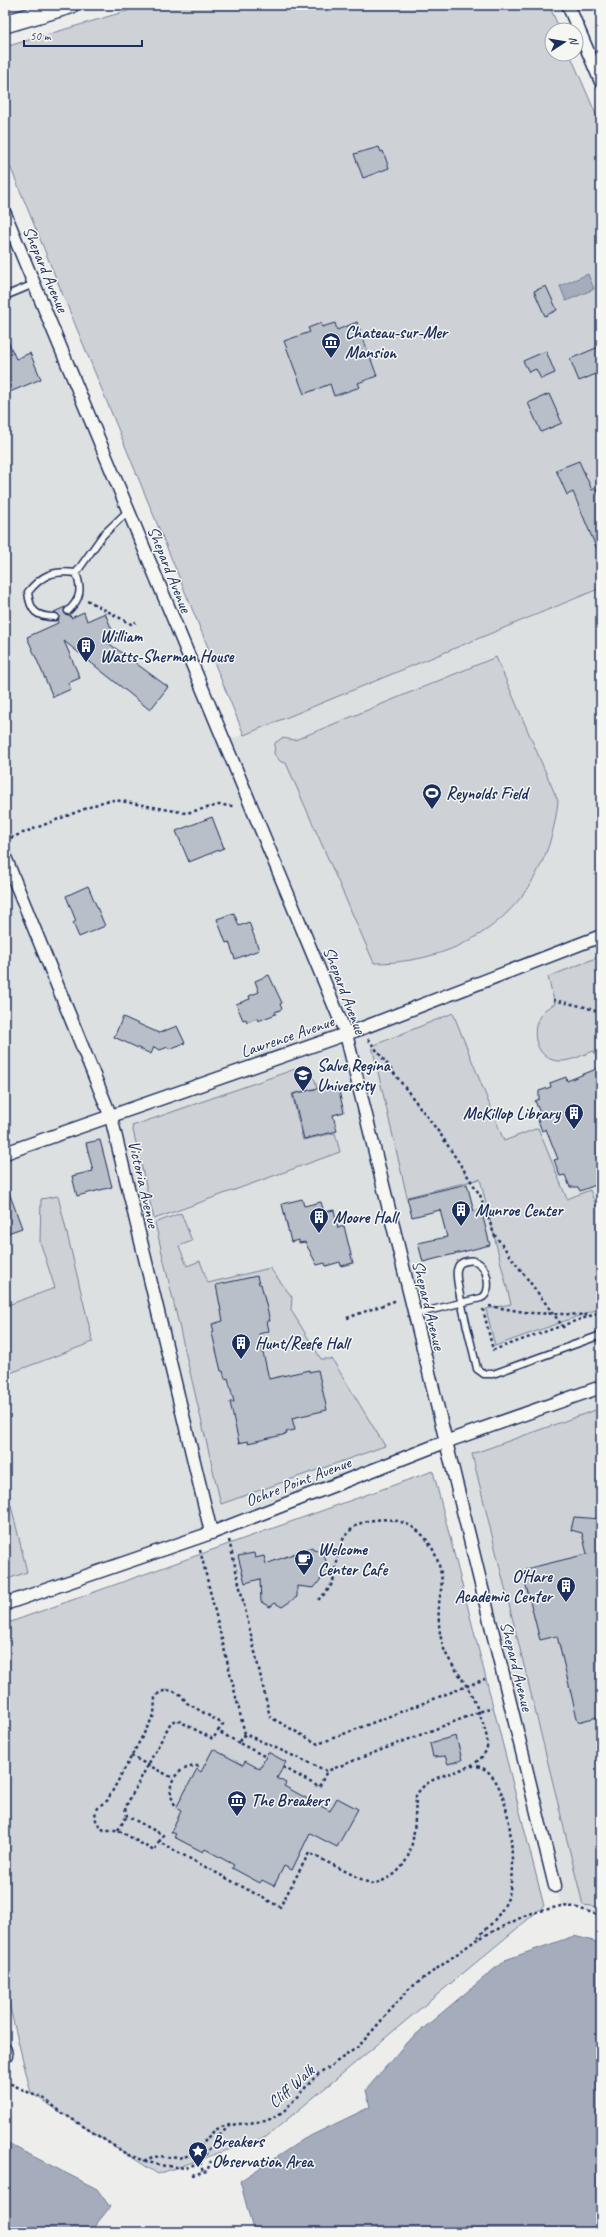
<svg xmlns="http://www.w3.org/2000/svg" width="606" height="2237" viewBox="0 0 606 2237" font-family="Caveat,sans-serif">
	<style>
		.built { fill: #dde0e1 }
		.green { fill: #ced2d7; stroke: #74809a }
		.water { fill: #a5acbc; stroke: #6e7a96 }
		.building { fill: #b9bfc8; stroke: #1b2f5e }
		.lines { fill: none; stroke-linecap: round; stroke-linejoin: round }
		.lane-casing { stroke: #1b2f5e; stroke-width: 9 }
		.street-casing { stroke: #1b2f5e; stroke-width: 15 }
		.secondary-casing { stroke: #1b2f5e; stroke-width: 20 }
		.path { stroke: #1b2f5e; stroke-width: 2.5; stroke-dasharray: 3 3; stroke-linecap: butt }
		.lane { stroke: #f6f6f2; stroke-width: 6 }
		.street { stroke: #f6f6f2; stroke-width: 12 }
		.secondary { stroke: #f6f6f2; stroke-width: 17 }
		.labels { text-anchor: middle; stroke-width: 3; stroke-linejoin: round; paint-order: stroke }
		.street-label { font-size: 17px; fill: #1b2f5e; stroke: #f6f6f2 }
		.poi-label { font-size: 17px; font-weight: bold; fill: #1b2f5e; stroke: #f6f6f2; text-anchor: start }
	</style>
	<rect width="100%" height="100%" fill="#edeeec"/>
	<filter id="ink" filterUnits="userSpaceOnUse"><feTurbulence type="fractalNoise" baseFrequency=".025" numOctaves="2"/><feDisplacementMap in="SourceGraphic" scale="8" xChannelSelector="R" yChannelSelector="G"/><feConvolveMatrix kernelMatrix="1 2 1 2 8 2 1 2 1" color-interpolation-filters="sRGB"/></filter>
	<g filter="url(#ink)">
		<!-- built -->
		<path class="built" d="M36,287L224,742L601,589V1916L575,1907L561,1906L445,1442L5,1604V300Z"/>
		<!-- green -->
		<path class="green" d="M147,5H549L560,30H552V54H570L601,126V588L244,735L5,154V47Z
			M496,657L558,801C548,901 474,963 374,963L286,763L281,762L274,754L275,743L282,738L295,740Z
			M601,956V1062L598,1063L594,1051C582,1055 570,1062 558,1061C535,1059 529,1029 542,1013C545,1009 550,1006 555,1004L548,977Z
			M453,1013L504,1141L538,1128L567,1199L590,1190L596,1206L601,1205V1308L495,1346L486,1309L511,1304L480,1179L407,1197L372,1046Z
			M301,1067L315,1080L317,1088L292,1094L303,1140L335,1133L340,1152L154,1219L132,1126Z
			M58,1196L93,1342L5,1375V1306L55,1288L40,1242L41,1199Z
			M181,1213L192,1241L179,1246L187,1266L200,1261L208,1283L270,1268L292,1297L291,1310L321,1359H332L385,1446L221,1504L155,1223Z
			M601,1408V1907L583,1905L472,1454Z
			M433,1471L544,1906L266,2137L158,2174L31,2093L5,1988V1624Z
			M11,1505L27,1572L5,1580V1507Z"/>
		<!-- water -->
		<path class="water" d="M588,274L594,289L566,301L560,286Z
			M574,1936L601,1943V2232H237L253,2230L240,2181L304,2139L370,2107L366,2090L407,2042L505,1960Z
			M5,2142L97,2189L110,2207L90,2232H5Z"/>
		<!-- building -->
		<path class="building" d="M379,147L381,152L383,151L389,168L363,178L354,154Z
			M546,286L557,310L545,316L534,291Z
			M357,322L377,376L358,383L360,387L334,396L330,384L304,394L284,341L310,332L308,328L321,323L322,327L335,323L337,330Z
			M5,335L16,359L30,353L41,379L5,394Z
			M601,346V372L579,381L570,359Z
			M546,351L555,373L541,379L536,369L529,372L523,361Z
			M549,394L562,423L541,432L528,403Z
			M579,461L592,490L596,488L601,500V559L573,492L567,495L556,470Z
			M65,607L64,610L65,614L70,615L71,618L84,612L87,621L105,613L114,635L103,639L168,687L150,710L64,641L80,678L68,683L71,689L53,697L27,637L58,623L59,615L54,612Z
			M212,817L224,848L189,862L176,831Z
			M88,886L105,926L79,937L73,923L76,921L66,896Z
			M234,913L239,926L249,922L259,950L235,959L229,942L226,943L217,919Z
			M269,975L282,1003L280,1004L282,1009L275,1012L276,1014L258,1021L257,1018L247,1022L246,1019L243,1020L236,1004L250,999L249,996L259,992L255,981Z
			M123,1017L159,1033L177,1026L185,1043L169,1049L168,1047L160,1050L154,1047L151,1054L114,1037Z
			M601,1067V1183L580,1191L578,1187H570L565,1175L560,1176L554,1160L558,1159L546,1129L542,1131L536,1115L540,1113L535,1101L539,1099V1091L551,1087L550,1083L566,1077L567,1081Z
			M324,1087L325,1090L338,1087L344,1112L333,1115L337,1131L304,1139L293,1094Z
			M100,1140L112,1187L77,1196L72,1176L93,1171L86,1143Z
			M6,1184L22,1228L5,1234V1185Z
			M467,1184L474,1211L481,1209L490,1245L423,1262L418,1243L447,1237L440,1210L412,1217L407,1198Z
			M302,1199L304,1206L321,1202L324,1212L334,1210L338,1228L344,1226L353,1263L341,1266L340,1262L326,1266L325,1263L317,1265L305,1242L299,1243V1240L291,1242L282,1204Z
			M257,1276L259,1284H261L270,1321H267L269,1331L259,1334L269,1379L309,1370V1372L318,1370L327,1410L292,1418L295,1430L286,1432L287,1434L248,1443V1441L239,1443L230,1402H234L228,1378L225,1379L223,1371H221L212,1333L214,1332L212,1324L223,1321L216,1285Z
			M574,1517L601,1519V1716L578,1722L557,1636L540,1640L522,1570L587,1554L582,1533L571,1530Z
			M312,1547L313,1550L322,1551L329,1568L314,1588L297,1586V1597L282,1607L275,1603L270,1607L261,1602L260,1579L245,1583L238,1556L254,1553L255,1558L264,1556L266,1564Z
			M456,1736L462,1760L448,1764L445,1756L433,1757L430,1743Z
			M213,1749L243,1765L245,1761L260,1769L268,1752L286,1762L277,1778L286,1783L284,1786L330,1811L337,1798L358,1809L337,1847L310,1833L292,1870L284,1866L274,1886L262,1880L260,1883L232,1868L234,1865L205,1849L203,1852L174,1837L176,1834L171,1832L181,1811L176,1808L197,1769L201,1772Z"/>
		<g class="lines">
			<defs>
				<path id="lane" d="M5,296L34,284
					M76,573L103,535L128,511
					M55,617C36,617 30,611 28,592C42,575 53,570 76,573C82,589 81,599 68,611
					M415,1314L481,1298C494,1294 488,1256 467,1261C461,1262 458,1264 457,1270C454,1281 474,1353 477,1369L484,1374H493L601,1335"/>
				<path id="street" d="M568,5L601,82
					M5,214L346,1034L555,1886
					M5,857L111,1117L211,1532
					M5,1153L360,1029L601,936
					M5,1604L214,1532L445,1442L601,1387
					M5,2050L6,2056"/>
				<path id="secondary" d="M5,24L70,5"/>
			</defs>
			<!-- lane casing -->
			<use href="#lane" class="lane-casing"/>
			<!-- street casing -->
			<use href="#street" class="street-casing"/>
			<!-- secondary casing -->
			<use href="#secondary" class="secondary-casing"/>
			<!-- path -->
			<path class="path" d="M87,600L131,624L136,622
				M5,840L105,801L115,800L186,813L219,805L234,806
				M553,1000L585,1007L601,1013
				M368,1039L441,1135L480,1195L494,1234L564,1328
				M489,1306L531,1313L589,1315
				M483,1309L493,1350L601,1312
				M347,1318L397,1300
				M229,1540L270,1717L318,1744L485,1679
				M200,1550L245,1734L327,1771L492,1707
				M245,1734L239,1743L266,1757
				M239,1743L218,1731L223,1724L187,1703L181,1695L173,1691L166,1690L159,1693L155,1698L154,1715L107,1801C93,1808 91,1820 104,1830H118L154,1851L159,1842L280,1907L309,1853L371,1884C417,1875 414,1834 416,1796C431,1767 479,1777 487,1747C490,1735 473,1696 466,1685C459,1673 449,1662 444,1649C439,1635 438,1619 439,1604C440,1594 443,1584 441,1574C434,1535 407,1513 368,1521C362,1522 356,1525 352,1529C331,1547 342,1566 330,1587C327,1592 322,1596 318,1600
				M131,1756L173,1778
				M471,1766C513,1762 517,1872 508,1898C502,1913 490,1926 478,1937
				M283,1767L319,1787L327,1771
				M175,1805C163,1784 177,1765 201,1766
				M118,1830L127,1816
				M159,1842L163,1835L127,1816L125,1808L171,1722L177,1720L213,1739L218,1731
				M5,2081L36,2096L42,2097L61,2112L128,2155L158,2165L186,2168L200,2162L217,2138L230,2125L266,2121L283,2112L315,2077L359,2046L409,1989L476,1940L528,1914L561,1906L575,1907L601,1916
				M144,2161C162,2150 172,2163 189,2155C207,2147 207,2127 230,2125
				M200,2162L203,2172
				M192,2175L207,2171L211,2161"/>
			<!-- lane -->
			<use href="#lane" class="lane"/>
			<!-- street -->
			<use href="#street" class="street"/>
			<!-- secondary -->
			<use href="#secondary" class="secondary"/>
		</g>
	</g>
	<!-- icons -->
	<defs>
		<symbol id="museum-pin" viewBox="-11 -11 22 30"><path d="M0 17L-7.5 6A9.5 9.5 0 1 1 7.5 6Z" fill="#1b2f5e" stroke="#f6f6f2"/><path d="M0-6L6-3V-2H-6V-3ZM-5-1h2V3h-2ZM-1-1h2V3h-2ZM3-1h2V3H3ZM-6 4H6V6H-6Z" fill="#fff"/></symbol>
		<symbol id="building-pin" viewBox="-11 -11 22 30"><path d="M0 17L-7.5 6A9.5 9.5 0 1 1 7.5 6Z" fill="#1b2f5e" stroke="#f6f6f2"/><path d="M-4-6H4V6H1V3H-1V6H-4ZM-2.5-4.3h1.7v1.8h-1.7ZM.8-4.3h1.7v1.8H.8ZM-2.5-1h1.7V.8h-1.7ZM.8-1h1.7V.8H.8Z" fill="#fff"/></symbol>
		<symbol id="stadium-pin" viewBox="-11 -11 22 30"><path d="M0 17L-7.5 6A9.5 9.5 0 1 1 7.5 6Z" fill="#1b2f5e" stroke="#f6f6f2"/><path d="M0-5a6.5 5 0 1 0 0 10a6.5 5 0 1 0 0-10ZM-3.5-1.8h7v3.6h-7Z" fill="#fff"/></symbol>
		<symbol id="university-pin" viewBox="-11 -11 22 30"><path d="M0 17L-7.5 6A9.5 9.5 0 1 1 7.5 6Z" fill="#1b2f5e" stroke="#f6f6f2"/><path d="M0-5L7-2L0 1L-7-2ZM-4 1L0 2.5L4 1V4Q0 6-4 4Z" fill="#fff"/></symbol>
		<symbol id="cafe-pin" viewBox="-11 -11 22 30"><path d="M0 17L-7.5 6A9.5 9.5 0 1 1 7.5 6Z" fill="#1b2f5e" stroke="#f6f6f2"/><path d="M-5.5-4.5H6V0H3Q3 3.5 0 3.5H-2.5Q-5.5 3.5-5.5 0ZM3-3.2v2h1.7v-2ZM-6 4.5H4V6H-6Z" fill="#fff"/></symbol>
		<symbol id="sight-pin" viewBox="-11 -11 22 30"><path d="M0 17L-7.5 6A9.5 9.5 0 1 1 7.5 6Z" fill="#1b2f5e" stroke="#f6f6f2"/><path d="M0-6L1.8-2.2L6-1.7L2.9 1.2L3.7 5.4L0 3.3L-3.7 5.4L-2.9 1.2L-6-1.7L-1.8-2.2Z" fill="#fff"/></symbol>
	</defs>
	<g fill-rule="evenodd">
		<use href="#museum-pin" x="320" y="331" width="22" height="30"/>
		<use href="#building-pin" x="75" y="635" width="22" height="30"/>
		<use href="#stadium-pin" x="421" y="782" width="22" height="30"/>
		<use href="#university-pin" x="292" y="1064" width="22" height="30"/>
		<use href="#building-pin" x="563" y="1102" width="22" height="30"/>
		<use href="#building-pin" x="450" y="1199" width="22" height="30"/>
		<use href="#building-pin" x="308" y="1206" width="22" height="30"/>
		<use href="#building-pin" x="230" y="1332" width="22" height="30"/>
		<use href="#cafe-pin" x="293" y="1548" width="22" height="30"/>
		<use href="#building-pin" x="555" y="1575" width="22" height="30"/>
		<use href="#museum-pin" x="226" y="1789" width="22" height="30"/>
		<use href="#sight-pin" x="187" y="2140" width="22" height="30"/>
	</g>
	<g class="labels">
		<!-- street labels -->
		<g class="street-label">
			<text transform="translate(46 269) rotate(67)" y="6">Shepard Avenue</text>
			<text transform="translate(170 569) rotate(68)" y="6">Shepard Avenue</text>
			<text transform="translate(345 990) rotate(69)" y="6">Shepard Avenue</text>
			<text transform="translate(287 1036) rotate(-19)" y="6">Lawrence Avenue</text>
			<text transform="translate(144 1184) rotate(77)" y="6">Victoria Avenue</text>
			<text transform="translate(429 1305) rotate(76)" y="6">Shepard Avenue</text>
			<text transform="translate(298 1481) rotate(-21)" y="6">Ochre Point Avenue</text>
			<text transform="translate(517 1666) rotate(76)" y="6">Shepard Avenue</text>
			<text transform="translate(291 2086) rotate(-42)" y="6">Cliff Walk</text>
		</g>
		<!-- poi labels -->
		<g class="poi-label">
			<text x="345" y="338">Chateau-sur-Mer<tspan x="345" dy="20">Mansion</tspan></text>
			<text x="100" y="642">William<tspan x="100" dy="20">Watts-Sherman House</tspan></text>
			<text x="446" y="799">Reynolds Field</text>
			<text x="317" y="1071">Salve Regina<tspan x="317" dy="20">University</tspan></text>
			<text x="560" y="1119" text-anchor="end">McKillop Library</text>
			<text x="475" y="1216">Munroe Center</text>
			<text x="333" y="1223">Moore Hall</text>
			<text x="255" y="1349">Hunt/Reefe Hall</text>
			<text x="318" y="1555">Welcome<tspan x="318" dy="20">Center Cafe</tspan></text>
			<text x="552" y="1582" text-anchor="end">O'Hare<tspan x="552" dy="20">Academic Center</tspan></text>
			<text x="251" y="1806">The Breakers</text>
			<text x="212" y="2147">Breakers<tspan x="212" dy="20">Observation Area</tspan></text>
		</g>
	</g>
	<!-- margin -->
	<rect width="606" height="2237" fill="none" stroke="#f6f6f2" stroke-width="20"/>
	<rect x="10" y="10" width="586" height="2217" fill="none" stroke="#1b2f5e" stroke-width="1.5" filter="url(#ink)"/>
	<!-- north arrow -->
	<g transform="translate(564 42) rotate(78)"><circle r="19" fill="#f6f6f2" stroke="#9ea6b7"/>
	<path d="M0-3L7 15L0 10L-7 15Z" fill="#1b2f5e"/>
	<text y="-6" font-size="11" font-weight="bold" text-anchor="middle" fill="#1b2f5e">N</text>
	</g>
	<!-- scale -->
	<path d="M24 40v6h118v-6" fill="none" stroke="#1b2f5e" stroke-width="2"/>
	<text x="30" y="40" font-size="12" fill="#1b2f5e" stroke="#f6f6f2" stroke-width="3" paint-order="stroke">50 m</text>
</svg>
